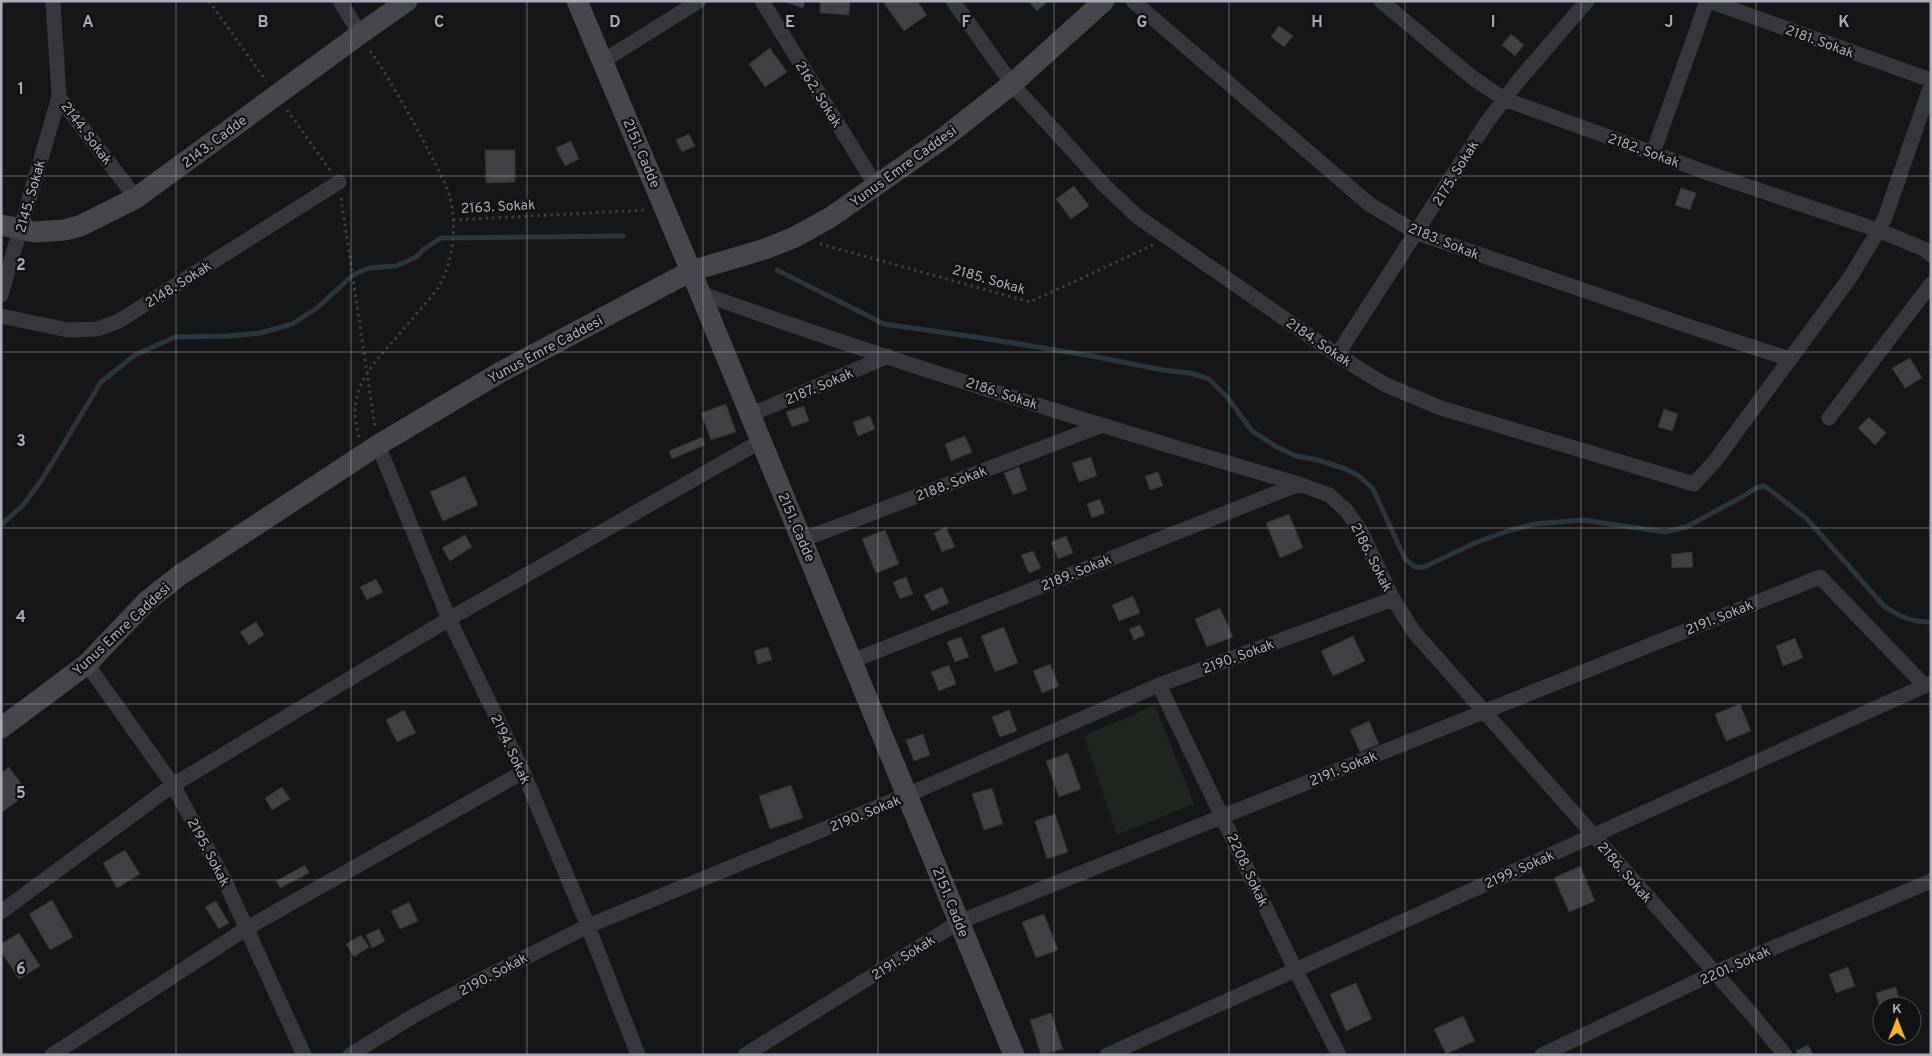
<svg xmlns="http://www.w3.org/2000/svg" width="1932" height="1056" viewBox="0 0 1932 1056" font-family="Overpass,sans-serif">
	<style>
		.green { fill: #1e261f }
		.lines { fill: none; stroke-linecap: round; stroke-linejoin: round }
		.stream { stroke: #2c353c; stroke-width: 5 }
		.building { fill: #404145; stroke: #303034 }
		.path { stroke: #3d3f44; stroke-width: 3; stroke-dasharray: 2.5 4; stroke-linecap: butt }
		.street { stroke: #37383d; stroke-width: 15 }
		.secondary { stroke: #45474d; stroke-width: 21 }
		.grid { fill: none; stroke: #a8adb8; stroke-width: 1; stroke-opacity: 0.55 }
		.labels { text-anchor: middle; stroke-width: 4.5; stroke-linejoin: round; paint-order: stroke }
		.street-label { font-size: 14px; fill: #a8adb8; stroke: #111113 }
		.grid-label { font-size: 16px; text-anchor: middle; font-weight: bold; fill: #a8adb8; stroke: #111113; stroke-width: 4.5; stroke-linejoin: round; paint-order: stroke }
	</style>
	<rect width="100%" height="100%" fill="#161618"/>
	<!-- green -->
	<path class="green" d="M1155,705L1194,804L1117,835L1084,736Z"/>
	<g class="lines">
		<!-- stream -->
		<path class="stream" d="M777,270L884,324L982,338L1092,356L1163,370L1190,373L1209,379L1227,397L1252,431L1275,446L1296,456L1318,460L1346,469L1359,476L1373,489L1405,559L1415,567H1424L1477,542L1508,531L1534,524L1583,520L1665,532L1686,527L1742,497L1756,488L1764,486L1770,490L1806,518L1884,606C1900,617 1912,622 1931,622
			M1,525L24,504L43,478L101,382L135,355L175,337L228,336L260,333L292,324L317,308L353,275L369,268L396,266L416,257L424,249L441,238L623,236"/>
	</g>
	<!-- building -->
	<path class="building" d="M783,1H805L803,8Z
		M820,1H850L849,15L820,13Z
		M885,1H917L927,15L904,31L883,2Z
		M1028,1H1048L1037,11Z
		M1279,26L1293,36L1284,47L1271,37Z
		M1511,34L1524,45L1515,56L1502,45Z
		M770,48L787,72L765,87L749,64Z
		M689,134L695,146L682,152L676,140Z
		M571,141L579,159L565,166L556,148Z
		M485,150H515V182L486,183Z
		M1074,186L1089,206L1071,219L1056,199Z
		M1681,188L1696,193L1690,210L1675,205Z
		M1910,358L1922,378L1905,388L1892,368Z
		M726,404L736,432L711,440L701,413Z
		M804,406L809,421L792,427L786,412Z
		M1664,409L1678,414L1672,431L1658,427Z
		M870,416L875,429L858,436L853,422Z
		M1869,417L1886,433L1875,445L1858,428Z
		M965,436L972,452L951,461L945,444Z
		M702,437L705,445L672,459L669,451Z
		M1091,457L1097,476L1079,482L1072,463Z
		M1019,467L1027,490L1013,495L1004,473Z
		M1158,472L1163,486L1150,490L1145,476Z
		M465,476L478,505L443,521L430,492Z
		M1100,499L1105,513L1092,518L1087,504Z
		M1289,514L1303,548L1280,558L1266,523Z
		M946,527L955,547L942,552L934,533Z
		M885,530L899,564L876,573L862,539Z
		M465,535L472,547L450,561L442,548Z
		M1066,536L1073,553L1058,559L1051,542Z
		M1033,551L1041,568L1029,573L1021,555Z
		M1692,552L1693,567L1672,568L1671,554Z
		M906,577L913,594L900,599L893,582Z
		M376,579L383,592L367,600L360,587Z
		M942,587L949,603L932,611L924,595Z
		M1133,596L1140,613L1119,621L1112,605Z
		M1220,608L1233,637L1207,647L1195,619Z
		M256,622L264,635L249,645L240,632Z
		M1140,625L1145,635L1134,640L1129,629Z
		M1004,627L1018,663L995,672L981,636Z
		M1353,636L1365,661L1333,676L1321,651Z
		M961,637L969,657L955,662L947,642Z
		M1795,638L1803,658L1783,666L1776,646Z
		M768,647L772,660L758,664L754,651Z
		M1050,664L1059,686L1042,693L1033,671Z
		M949,665L956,684L939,691L931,672Z
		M1740,704L1751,731L1726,741L1715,714Z
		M404,710L416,733L397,742L386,720Z
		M1009,710L1017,731L1000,737L992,717Z
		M1369,721L1379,744L1360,752L1350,730Z
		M923,734L930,755L914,761L906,740Z
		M1068,753L1081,789L1059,797L1046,761Z
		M9,767L28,793L1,813V773Z
		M791,785L803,818L770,829L759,796Z
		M282,787L290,799L272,810L265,798Z
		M992,788L1003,824L984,830L972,794Z
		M1055,814L1068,852L1047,859L1035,821Z
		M125,850L140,874L117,888L103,863Z
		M305,865L309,873L280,888L276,881Z
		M1580,866L1595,901L1569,912L1554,878Z
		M52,900L73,937L50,950L29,914Z
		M216,901L229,923L219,929L205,907Z
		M409,902L418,921L400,929L391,911Z
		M1044,914L1058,950L1036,958L1022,922Z
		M379,929L385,941L372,948L366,935Z
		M19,933L40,966L19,979L1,952V944Z
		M361,935L369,947L354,957L346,944Z
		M1848,967L1855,986L1836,993L1829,974Z
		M1356,983L1372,1019L1346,1031L1330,994Z
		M1896,987L1901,1004L1882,1006L1881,1011L1876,993Z
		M1051,1013L1063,1049L1041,1055L1030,1020Z
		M1463,1016L1475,1041L1446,1054L1434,1029Z
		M1808,1045L1813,1055H1798L1796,1051Z"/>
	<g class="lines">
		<!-- path -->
		<path class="path" d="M209,1L266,81
			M287,110L330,170
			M341,198L375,427
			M453,220L647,210
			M820,244L1030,302L1153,245
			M359,437C346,392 368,369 396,338C410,321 425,305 438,288C452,264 456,234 452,207C449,188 439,171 430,154C412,118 392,83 369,49"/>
		<!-- street -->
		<path class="street" d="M53,1L59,97L136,198
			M340,1L360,34
			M762,1L876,186
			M953,1L1012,84L1105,186L1138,217L1337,355L1384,384L1438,407L1694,484L1715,461L1849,279L1871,243L1885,218L1931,85
			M1133,1L1369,204L1417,233L1688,326L1790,359
			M1381,1L1473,78L1504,99L1708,173L1878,230L1924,249L1931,255
			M1709,1L1931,80
			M603,61L699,1
			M1653,153L1707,1
			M700,293C897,363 1097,425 1299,484L1329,495L1346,510L1361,532L1393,599L1414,632L1755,1018L1785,1055
			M1,295L59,97
			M1,316L68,330L97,329L119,321L339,182
			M1337,355L1487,122L1519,80L1587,1
			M750,415L888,356
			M1829,418L1931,284
			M378,445L449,619L523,772L588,926L638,1055
			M802,540L1100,426
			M852,661L1299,484
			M87,664L173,785L224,879L304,1055
			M1159,685L1295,969L1339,1055
			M1,912L173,785L449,619L761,441
			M52,1055L247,928L523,772
			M350,1055L415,1015L482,979L588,926L907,795L1159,685L1393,599
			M745,1055L959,922L1820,577L1925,686
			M1107,1055L1931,683
			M1542,1055L1714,973L1931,881"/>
		<!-- secondary -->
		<path class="secondary" d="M577,1L691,271L1014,1055
			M1,225L35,232L64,230L80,226L136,198L360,34L407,1
			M1,728L87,664L147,601L180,575L378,445L499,373L691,271L765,249L795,237L831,217L945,137L1012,84L1104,1"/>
	</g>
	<!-- grid -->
	<path class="grid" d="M176,1V1055M351,1V1055M527,1V1055M703,1V1055M878,1V1055M1054,1V1055M1229,1V1055M1405,1V1055M1581,1V1055M1756,1V1055M1,176H1931M1,352H1931M1,528H1931M1,704H1931M1,880H1931"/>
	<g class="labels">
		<!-- street labels -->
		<g class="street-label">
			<text transform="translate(1820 41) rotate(20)" y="5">2181. Sokak</text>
			<text transform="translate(819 94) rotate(58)" y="5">2162. Sokak</text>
			<text transform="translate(87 133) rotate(53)" y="5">2144. Sokak</text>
			<text transform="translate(214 141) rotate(-37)" y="5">2143. Cadde</text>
			<text transform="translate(1644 150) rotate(20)" y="5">2182. Sokak</text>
			<text transform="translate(642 153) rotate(67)" y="5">2151. Cadde</text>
			<text transform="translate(903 166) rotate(-36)" y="5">Yunus Emre Caddesi</text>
			<text transform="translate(1455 173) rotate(-58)" y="5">2175. Sokak</text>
			<text transform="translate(30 196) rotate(-74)" y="5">2145. Sokak</text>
			<text transform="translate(498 206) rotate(-3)" y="5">2163. Sokak</text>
			<text transform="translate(1444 241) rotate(22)" y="5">2183. Sokak</text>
			<text transform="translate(989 279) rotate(16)" y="5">2185. Sokak</text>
			<text transform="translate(178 284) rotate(-32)" y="5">2148. Sokak</text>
			<text transform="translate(1319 342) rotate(34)" y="5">2184. Sokak</text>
			<text transform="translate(545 349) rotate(-28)" y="5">Yunus Emre Caddesi</text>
			<text transform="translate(819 386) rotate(-23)" y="5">2187. Sokak</text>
			<text transform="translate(1002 393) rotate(18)" y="5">2186. Sokak</text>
			<text transform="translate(951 483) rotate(-21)" y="5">2188. Sokak</text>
			<text transform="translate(797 527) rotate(67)" y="5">2151. Cadde</text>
			<text transform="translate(1372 557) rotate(63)" y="5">2186. Sokak</text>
			<text transform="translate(1076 572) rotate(-22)" y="5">2189. Sokak</text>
			<text transform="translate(1719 617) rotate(-22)" y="5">2191. Sokak</text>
			<text transform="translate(121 629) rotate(-43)" y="5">Yunus Emre Caddesi</text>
			<text transform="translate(1238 656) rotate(-20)" y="5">2190. Sokak</text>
			<text transform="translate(511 749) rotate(65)" y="5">2194. Sokak</text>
			<text transform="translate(1343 768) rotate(-22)" y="5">2191. Sokak</text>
			<text transform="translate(865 813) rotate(-22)" y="5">2190. Sokak</text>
			<text transform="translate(209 852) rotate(62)" y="5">2195. Sokak</text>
			<text transform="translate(1519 869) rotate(-24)" y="5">2199. Sokak</text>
			<text transform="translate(1248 870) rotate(65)" y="5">2208. Sokak</text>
			<text transform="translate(1625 872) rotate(49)" y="5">2186. Sokak</text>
			<text transform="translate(951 902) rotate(68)" y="5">2151. Cadde</text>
			<text transform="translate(903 957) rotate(-32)" y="5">2191. Sokak</text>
			<text transform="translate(1735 965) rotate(-24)" y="5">2201. Sokak</text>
			<text transform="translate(493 974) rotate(-28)" y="5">2190. Sokak</text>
		</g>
	</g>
	<g class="grid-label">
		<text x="88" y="27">A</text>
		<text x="263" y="27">B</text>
		<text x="439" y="27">C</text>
		<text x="615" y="27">D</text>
		<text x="790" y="27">E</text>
		<text x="966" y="27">F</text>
		<text x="1142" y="27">G</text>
		<text x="1317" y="27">H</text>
		<text x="1493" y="27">I</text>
		<text x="1669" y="27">J</text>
		<text x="1844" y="27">K</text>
		<text x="21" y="94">1</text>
		<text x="21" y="270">2</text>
		<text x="21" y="446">3</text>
		<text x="21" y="622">4</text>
		<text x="21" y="798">5</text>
		<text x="21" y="974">6</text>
	</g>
	<!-- border -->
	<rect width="1932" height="1056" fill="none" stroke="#a8adb8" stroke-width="5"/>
	<!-- north arrow -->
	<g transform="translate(1897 1021)"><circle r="24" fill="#111113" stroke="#4d4f55"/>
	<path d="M0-4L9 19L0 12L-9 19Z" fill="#f2b134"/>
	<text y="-8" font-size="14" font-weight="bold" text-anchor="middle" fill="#a8adb8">K</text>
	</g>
</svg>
